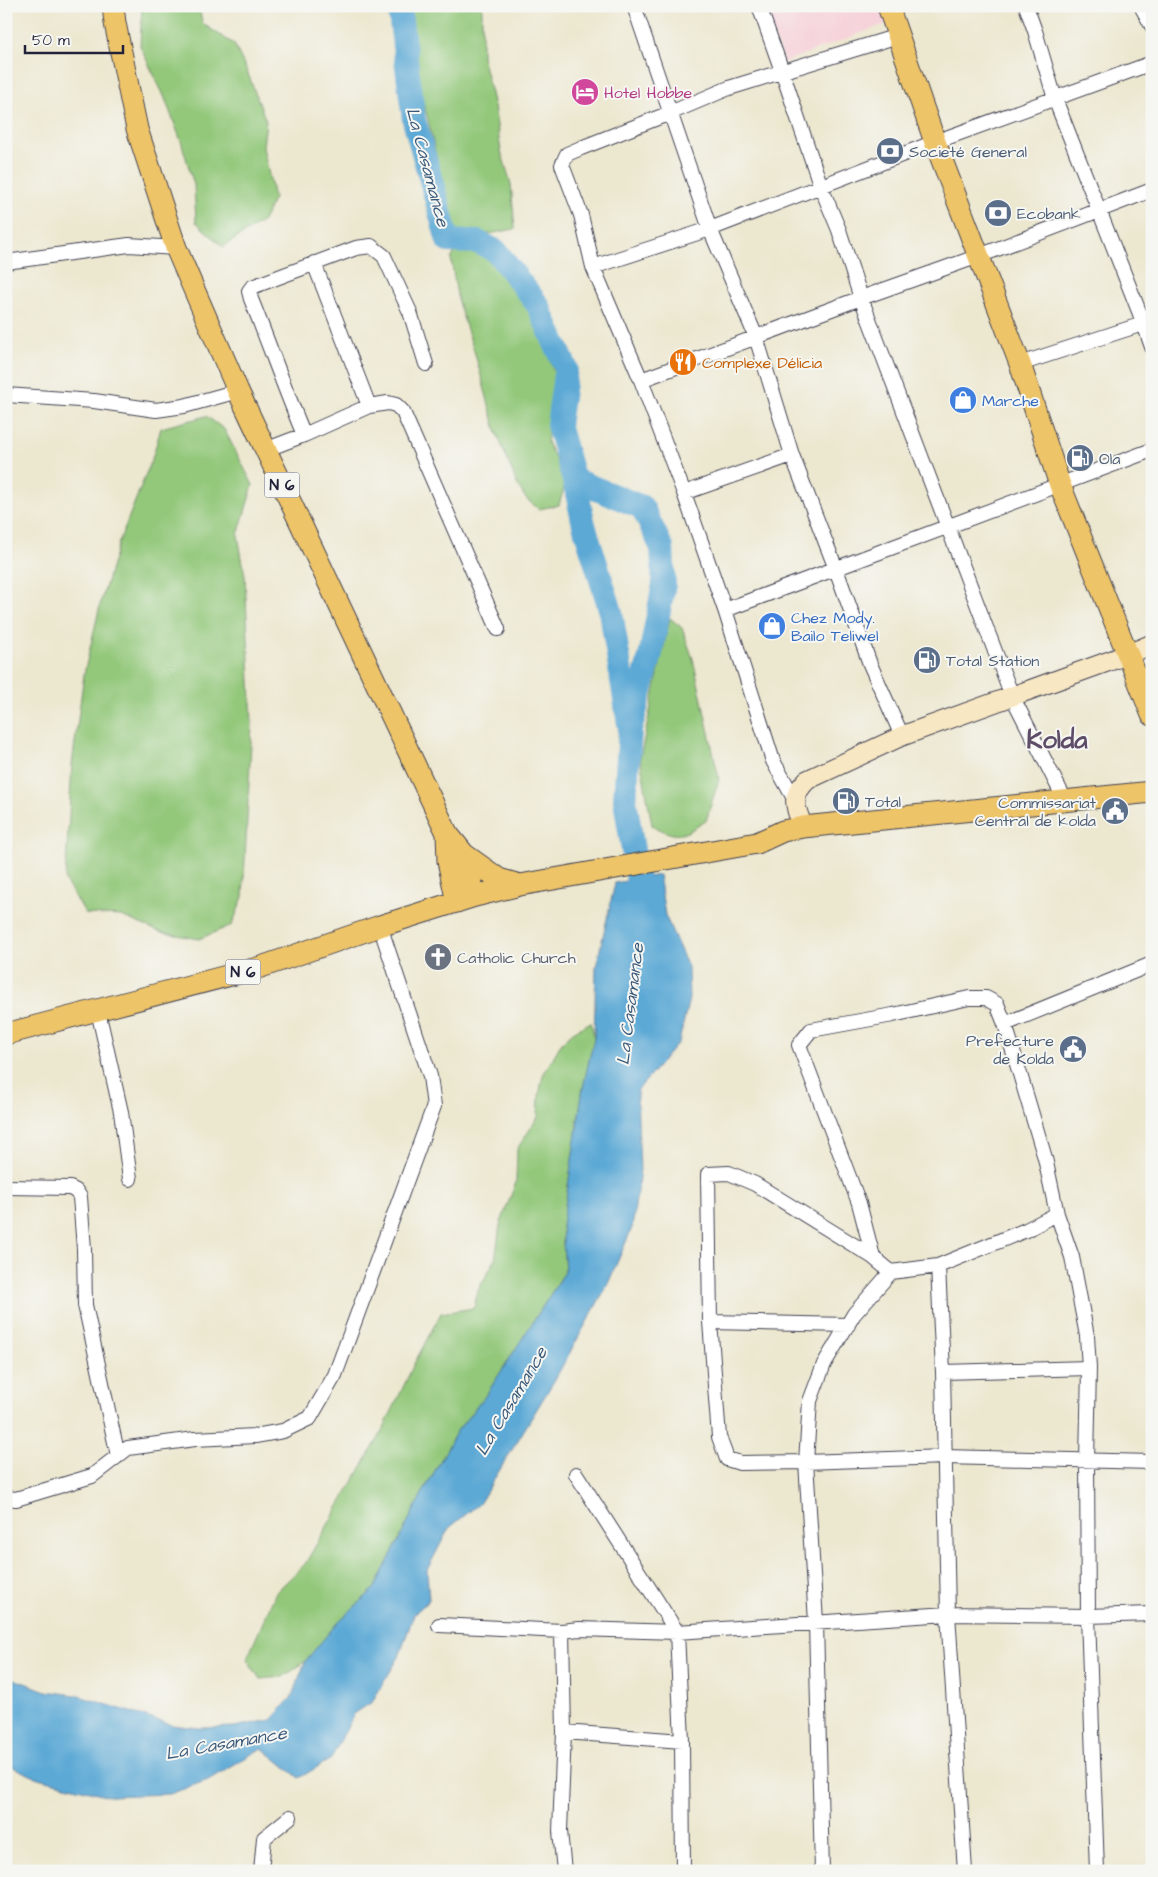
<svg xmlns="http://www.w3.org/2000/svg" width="1158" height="1877" viewBox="0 0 1158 1877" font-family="'Architects Daughter',sans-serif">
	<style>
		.built { fill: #f6cfd8 }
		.green { fill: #93c87a; stroke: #5a755a }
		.water { fill: #5ca9d5; stroke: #3f6688 }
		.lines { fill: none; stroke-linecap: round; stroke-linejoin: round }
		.river { stroke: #5ca9d5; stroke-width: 24 }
		.minor-casing { stroke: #404051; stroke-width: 16 }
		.secondary-casing { stroke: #404051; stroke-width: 21 }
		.primary-casing { stroke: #404051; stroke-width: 23 }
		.minor { stroke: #fff; stroke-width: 14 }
		.secondary { stroke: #f8e7c3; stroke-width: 19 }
		.primary { stroke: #eec469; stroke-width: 21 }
		.labels { text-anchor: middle; stroke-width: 4; stroke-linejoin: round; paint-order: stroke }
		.shield { fill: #f6f6f2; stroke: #626272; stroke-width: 1 }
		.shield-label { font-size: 15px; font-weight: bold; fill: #22223b }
		.hotel-label { font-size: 16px; fill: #b23c85; stroke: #f6f6f2; text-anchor: start }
		.service-label { font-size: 16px; fill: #4e5e75; stroke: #f6f6f2; text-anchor: start }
		.food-label { font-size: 16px; fill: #c56008; stroke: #f6f6f2; text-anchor: start }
		.shop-label { font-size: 16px; fill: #366cbe; stroke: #f6f6f2; text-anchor: start }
		.worship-label { font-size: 16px; fill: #5b616d; stroke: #f6f6f2; text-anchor: start }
		.water-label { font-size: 18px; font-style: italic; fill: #395879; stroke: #f6f6f2 }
		.town-label { font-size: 26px; font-weight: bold; fill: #5d4d68; stroke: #f6f6f2 }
	</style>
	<rect width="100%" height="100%" fill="#f6f6f2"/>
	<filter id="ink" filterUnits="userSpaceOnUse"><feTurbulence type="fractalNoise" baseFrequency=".02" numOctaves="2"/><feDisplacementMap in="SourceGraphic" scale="10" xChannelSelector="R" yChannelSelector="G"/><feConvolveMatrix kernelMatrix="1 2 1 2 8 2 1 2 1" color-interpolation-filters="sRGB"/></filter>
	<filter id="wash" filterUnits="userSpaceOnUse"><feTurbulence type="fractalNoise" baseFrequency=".0096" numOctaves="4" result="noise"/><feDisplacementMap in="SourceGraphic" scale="20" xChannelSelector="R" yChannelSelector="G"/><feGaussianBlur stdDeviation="1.12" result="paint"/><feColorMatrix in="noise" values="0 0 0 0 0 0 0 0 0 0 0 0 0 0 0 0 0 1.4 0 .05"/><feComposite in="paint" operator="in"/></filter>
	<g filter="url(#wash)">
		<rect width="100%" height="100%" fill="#ece7cf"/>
		<!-- built -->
		<path class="built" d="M763,6H882L888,23L784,62Z"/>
		<!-- green -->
		<path class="green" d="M142,6H198L203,24L234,44L247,71L266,121L263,147L274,198L263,221L223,247L196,222L194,185L181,141L164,96L140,46Z
			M409,6H482V56L494,106L501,151L511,184L515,229L468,238L453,232C444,193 436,154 427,116C419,86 401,36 409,6Z
			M461,241L480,251L532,306L556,378L547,442L566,481L559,505L539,509L526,499L517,484L497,434L475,354L458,302L451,259Z
			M206,416L224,429L253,485L238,535L245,576L252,724L243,897L232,925L199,939L160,932L121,916L86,914L65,881L72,765L84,674L101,601L119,542L153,456L161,428Z
			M670,618L682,628L693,659L719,779L706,821C681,836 679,840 652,825L640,758Z
			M591,1022L594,1038L583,1088L562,1225L565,1272L486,1395L457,1431L422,1494L374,1589L338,1622L306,1661L283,1677L260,1679L247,1659L276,1592L305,1564L381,1434L415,1362L441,1313L474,1308L478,1290L495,1260L500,1225L516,1182L517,1149L538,1117L539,1096L543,1075L562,1042L573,1032Z"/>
		<!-- water -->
		<path class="water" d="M659,875L665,915L688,967L689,999L679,1042L637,1091L640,1170L632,1228L607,1286L554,1381L479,1504L449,1528L427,1570L429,1600L414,1614L399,1657L372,1702L354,1714L331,1759L299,1778L262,1748L208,1780L170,1794L109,1796L35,1777L6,1764V1676L46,1691L76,1695L172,1725L200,1728L234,1727L271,1720L291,1698L306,1660L338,1622L374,1589L422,1494L457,1431L486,1395L565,1272L562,1225L583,1088L594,1038L596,967L615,883Z"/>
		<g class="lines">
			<!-- river -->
			<path class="river" d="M402,6L400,14L414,120L448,241L478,242L496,251L538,305L566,368L558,425L574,480L642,507L662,548L664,584L650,657L630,730L625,800L642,906L641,911
				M574,480L584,525L611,612L629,724"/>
		</g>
	</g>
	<g filter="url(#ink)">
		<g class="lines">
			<defs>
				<path id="minor" d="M634,6L710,229L756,337L792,455L836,569L870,664L902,736
					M759,6L782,71L821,187L839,230L861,298L1012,696L1065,800
					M1026,6L1035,31L1055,99L1144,324L1152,347
					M1141,6L1152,26
					M6,262L129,245L176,248
					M314,263L369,406
					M593,267L710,229L935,142L1152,63
					M1020,364L1152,321
					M641,380L861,298L979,256L1152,190
					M6,395L94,401L156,410L184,406L238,391
					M304,435C285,390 269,344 251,299L249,291L252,287L356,248L371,246L384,256L410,312L426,364
					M265,450L304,435L369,406L388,403L396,405L403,412L498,629
					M684,493L792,455
					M725,610L1152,450
					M795,800L773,761L725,610L684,493L641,380L593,267L581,215L562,165L567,154L581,148L670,113L729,88L898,36
					M98,1011L121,1112L130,1179
					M1005,1024L997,1004L986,998H969L893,1015L811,1030L799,1045L859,1203L873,1257L891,1272L938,1266L1026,1230L1057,1214
					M6,1187L70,1188L76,1191L80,1197L84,1249L85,1305L118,1456
					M873,1257L755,1184L729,1173L708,1174L710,1322L719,1437L727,1459L740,1463L806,1462L944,1457L1152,1462
					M938,1266L943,1372L948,1614L965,1871
					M710,1322L848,1325
					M943,1372L1089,1368
					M576,1474L677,1632L682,1741L683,1871
					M6,1498L16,1499L92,1476L128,1448L195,1439L255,1436L283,1431L310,1418L335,1375L434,1106L430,1076L380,926
					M439,1625L562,1631
					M564,1732L682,1741
					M261,1871L264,1838L290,1817
					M564,1871L560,1831L564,1732L562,1631L579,1629L677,1632L948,1614L1088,1616L1152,1614
					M822,1871L816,1622L806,1462L810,1401L824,1364L854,1314L891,1272
					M1097,1871L1088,1616L1087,1461L1089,1368L1087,1336L1072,1257L1057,1214L1045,1158L1005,1024L1152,964"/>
				<path id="secondary" d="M803,827C795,806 790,797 807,780L902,736L1129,654L1152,644"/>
				<path id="primary" d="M113,6L115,23L137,129L176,248L238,391L447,833L464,854L475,896
					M888,6L935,142L1020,364L1060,485L1152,715
					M447,833L448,861L457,902
					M464,854L499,879L520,885
					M6,1034L261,967L380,926L475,896L520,885L757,843L783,831L803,827L1152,792"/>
			</defs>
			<!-- minor casing -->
			<use href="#minor" class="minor-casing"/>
			<!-- secondary casing -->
			<use href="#secondary" class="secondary-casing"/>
			<!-- primary casing -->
			<use href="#primary" class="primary-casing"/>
			<!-- minor -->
			<use href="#minor" class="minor"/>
			<!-- secondary -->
			<use href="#secondary" class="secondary"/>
			<!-- primary -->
			<use href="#primary" class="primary"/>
		</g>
	</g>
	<!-- icons -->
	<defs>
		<symbol id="hotel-disc" viewBox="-11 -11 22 22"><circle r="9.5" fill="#d1479c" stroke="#f6f6f2"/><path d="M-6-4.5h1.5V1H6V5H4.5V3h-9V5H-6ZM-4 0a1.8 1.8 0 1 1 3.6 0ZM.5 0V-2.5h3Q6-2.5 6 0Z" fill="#fff"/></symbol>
		<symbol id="bank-disc" viewBox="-11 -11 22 22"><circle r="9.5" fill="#5c6f8a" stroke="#f6f6f2"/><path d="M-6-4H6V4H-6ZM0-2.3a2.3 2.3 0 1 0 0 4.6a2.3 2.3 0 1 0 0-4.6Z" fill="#fff"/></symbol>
		<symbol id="restaurant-disc" viewBox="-11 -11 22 22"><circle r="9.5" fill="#e8710a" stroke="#f6f6f2"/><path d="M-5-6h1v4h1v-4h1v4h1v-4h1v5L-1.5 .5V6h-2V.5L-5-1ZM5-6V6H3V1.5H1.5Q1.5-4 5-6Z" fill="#fff"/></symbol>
		<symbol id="shop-disc" viewBox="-11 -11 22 22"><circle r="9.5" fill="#3f7fe0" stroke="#f6f6f2"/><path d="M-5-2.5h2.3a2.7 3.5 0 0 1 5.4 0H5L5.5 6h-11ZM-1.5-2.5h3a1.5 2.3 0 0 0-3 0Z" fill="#fff"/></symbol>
		<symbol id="fuel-disc" viewBox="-11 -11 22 22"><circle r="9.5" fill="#5c6f8a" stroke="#f6f6f2"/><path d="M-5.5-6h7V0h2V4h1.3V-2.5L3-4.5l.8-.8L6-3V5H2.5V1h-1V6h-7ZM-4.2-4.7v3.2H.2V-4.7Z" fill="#fff"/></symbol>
		<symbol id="civic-disc" viewBox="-11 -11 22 22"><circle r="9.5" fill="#5c6f8a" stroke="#f6f6f2"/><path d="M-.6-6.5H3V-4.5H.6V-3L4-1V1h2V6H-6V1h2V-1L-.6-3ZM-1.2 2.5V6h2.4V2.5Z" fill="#fff"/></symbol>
		<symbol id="church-disc" viewBox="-11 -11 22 22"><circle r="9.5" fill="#6b7280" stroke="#f6f6f2"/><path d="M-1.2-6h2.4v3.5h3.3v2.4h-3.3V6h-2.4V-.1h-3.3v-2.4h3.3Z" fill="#fff"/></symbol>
	</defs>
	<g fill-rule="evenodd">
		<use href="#hotel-disc" x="569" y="76" width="32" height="32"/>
		<use href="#bank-disc" x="874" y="135" width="32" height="32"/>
		<use href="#bank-disc" x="982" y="197" width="32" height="32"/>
		<use href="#restaurant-disc" x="667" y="346" width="32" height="32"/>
		<use href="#shop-disc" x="947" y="384" width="32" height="32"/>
		<use href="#fuel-disc" x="1064" y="442" width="32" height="32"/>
		<use href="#shop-disc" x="756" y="610" width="32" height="32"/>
		<use href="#fuel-disc" x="911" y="644" width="32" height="32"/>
		<use href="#fuel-disc" x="830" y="785" width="32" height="32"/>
		<use href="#civic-disc" x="1099" y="795" width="32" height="32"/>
		<use href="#church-disc" x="422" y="941" width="32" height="32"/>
		<use href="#civic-disc" x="1057" y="1033" width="32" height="32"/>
	</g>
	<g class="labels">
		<!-- shield labels -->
		<g class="shield">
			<rect x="264.5" y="472.5" width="35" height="25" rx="4"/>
			<rect x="225.5" y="959.5" width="35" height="25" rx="4"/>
		</g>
		<g class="shield-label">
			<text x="282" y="490">N 6</text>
			<text x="243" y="977">N 6</text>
		</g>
		<!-- hotel labels -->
		<g class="hotel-label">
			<text x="604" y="98">Hotel Hobbe</text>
		</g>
		<!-- service labels -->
		<g class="service-label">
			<text x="909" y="157">Societé General</text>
			<text x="1017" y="219">Ecobank</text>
			<text x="1099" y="464">Ola</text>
			<text x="946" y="666">Total Station</text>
			<text x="865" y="807">Total</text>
			<text x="1096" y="808" text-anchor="end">Commissariat<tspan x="1096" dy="18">Central de kolda</tspan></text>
			<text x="1054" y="1046" text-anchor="end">Prefecture<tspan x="1054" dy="18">de Kolda</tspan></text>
		</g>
		<!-- food labels -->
		<g class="food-label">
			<text x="702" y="368">Complexe Délicia</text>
		</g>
		<!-- shop labels -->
		<g class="shop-label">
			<text x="982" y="406">Marche</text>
			<text x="791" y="623">Chez Mody.<tspan x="791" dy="18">Bailo Teliwel</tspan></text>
		</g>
		<!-- worship labels -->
		<g class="worship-label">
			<text x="457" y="963">Catholic Church</text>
		</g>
		<!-- water labels -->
		<g class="water-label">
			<text transform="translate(428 167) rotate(75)" y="6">La Casamance</text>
			<text transform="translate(630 1004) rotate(-83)" y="6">La Casamance</text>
			<text transform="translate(511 1401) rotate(-59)" y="6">La Casamance</text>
			<text transform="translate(226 1743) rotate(-10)" y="6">La Casamance</text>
		</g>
		<!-- town labels -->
		<g class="town-label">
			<text x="1057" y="748">Kolda</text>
		</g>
	</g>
	<!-- margin -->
	<rect width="1158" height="1877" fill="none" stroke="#f6f6f2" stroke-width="25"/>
	<!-- scale -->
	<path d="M25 45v8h98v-8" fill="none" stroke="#22223b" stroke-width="2.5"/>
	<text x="32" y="45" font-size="15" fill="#22223b" stroke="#f6f6f2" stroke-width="4" paint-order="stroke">50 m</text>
</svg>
